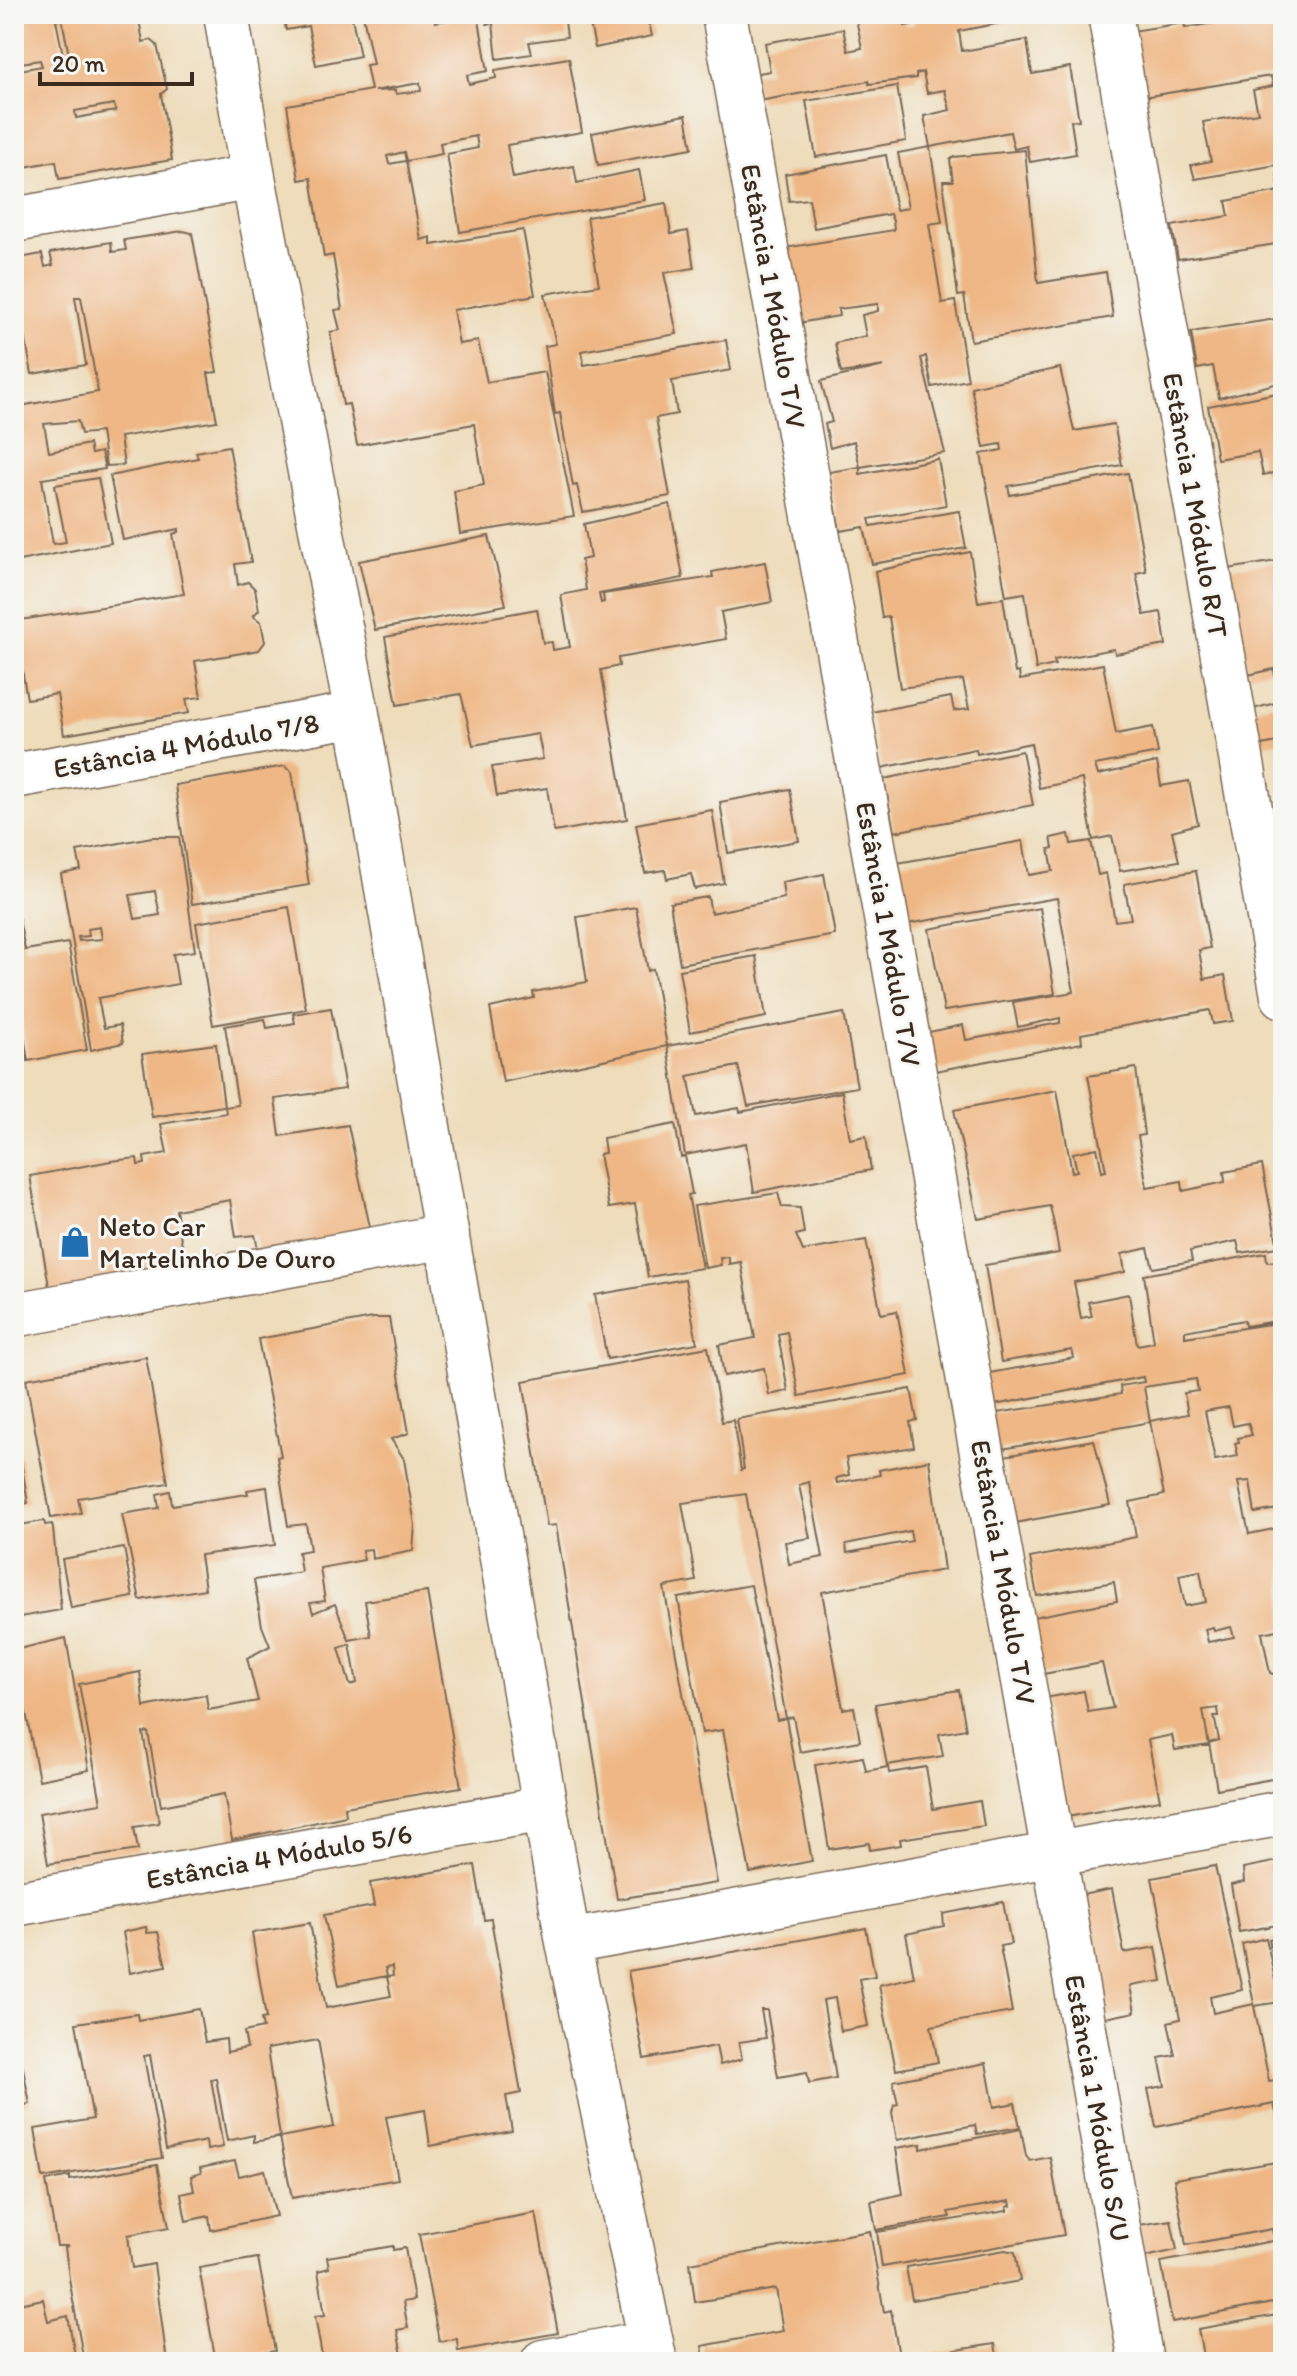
<svg xmlns="http://www.w3.org/2000/svg" width="1297" height="2376" viewBox="0 0 1297 2376" font-family="Itim,sans-serif">
	<style>
		.building { fill: #efb785; fill-rule: evenodd }
		.lines { fill: none; stroke-linecap: round; stroke-linejoin: round }
		.street-casing { stroke: #7a6855; stroke-width: 47 }
		.street { stroke: #fff; stroke-width: 44 }
		.labels { text-anchor: middle; stroke-width: 6; stroke-linejoin: round; paint-order: stroke }
		.street-label { font-size: 28px; fill: #3b2a1e; stroke: #f6f6f2 }
		.poi-label { font-size: 28px; fill: #3b2a1e; stroke: #f6f6f2; text-anchor: start }
	</style>
	<rect width="100%" height="100%" fill="#f6f6f2"/>
	<filter id="ink" filterUnits="userSpaceOnUse"><feTurbulence type="fractalNoise" baseFrequency=".0125" numOctaves="2"/><feDisplacementMap in="SourceGraphic" scale="16" xChannelSelector="R" yChannelSelector="G"/><feConvolveMatrix kernelMatrix="1 2 1 2 8 2 1 2 1" color-interpolation-filters="sRGB"/></filter>
	<filter id="wash" filterUnits="userSpaceOnUse"><feTurbulence type="fractalNoise" baseFrequency=".006" numOctaves="4" result="noise"/><feDisplacementMap in="SourceGraphic" scale="32" xChannelSelector="R" yChannelSelector="G"/><feGaussianBlur stdDeviation="1.8" result="paint"/><feColorMatrix in="noise" values="0 0 0 0 0 0 0 0 0 0 0 0 0 0 0 0 0 1.4 0 .05"/><feComposite in="paint" operator="in"/></filter>
	<g filter="url(#wash)">
		<rect width="100%" height="100%" fill="#eedcba"/>
		<g id="blocks">
			<!-- building -->
			<path class="building" d="M14,14H138L143,42L151,40L157,45L167,89L161,94L172,160L59,179L56,161L14,169V71L42,66L40,60L14,64ZM62,19L69,55H63L56,20ZM114,104L116,111L76,118L75,111Z
				M283,14H363L352,18L360,56L316,65L308,26L286,30Z
				M434,14L435,22L478,15L488,71L467,75L469,84L496,78L495,70L569,58L582,132L507,145L513,178L574,166L577,183L639,170L645,200L460,232L447,154L478,148L476,136L440,143L442,154L406,161L404,152L387,156L389,164L406,161L421,240L431,237V245L523,230L535,295L453,310L459,344L478,341L487,382L545,372L574,516L460,534L454,491L484,485L474,424L357,445L349,404L343,405L330,332L340,330L335,310L342,309L333,255L324,257L311,178L299,180L287,105L371,90L366,65L373,64L363,15ZM420,83L421,91L396,94L395,90L374,91Z
				M485,14H564L567,37L529,42L532,54L497,59L493,23L487,24Z
				M588,14H647L652,36L595,48Z
				M855,14H903L905,26L915,24L913,14H1047L959,31L962,51L1027,40L1032,74L1070,67L1079,120L1071,121L1076,154L1030,162L1027,146L1014,149L1010,132L930,147L942,222L929,224L942,303L955,301L968,380L932,387L926,356L921,358L945,453L860,467L854,441L830,448L825,424L832,422L821,381L884,366L841,373L835,343L866,336L862,315L878,311V304L838,309L839,316L798,323L785,248L894,230L893,221L890,214L814,228L809,199L789,201L785,174L886,155L896,210L908,208L898,153L930,147L924,116L950,110L945,90L927,93L923,72L916,74V78L869,84V81L759,101L753,74L770,71L765,43L843,29L848,51L862,48Z
				M1263,14H1283V164L1195,179L1191,165L1211,161L1203,122L1258,113L1253,90L1273,86L1271,76L1143,97L1132,31L1184,23L1185,28Z
				M897,86L906,141L816,157L806,101Z
				M686,115L692,148L598,165L592,133Z
				M1025,150L1038,283L1106,272L1113,317L971,341L964,295L958,296L943,181H953L950,160L954,157Z
				M1283,174V243L1178,259L1172,226L1229,216L1226,201L1280,191L1277,175Z
				M666,203L671,234L688,231L694,268L664,273L677,334L581,351L584,365L726,340L731,370L672,381L677,414L656,418L670,496L583,512L577,485L573,486L560,413L555,414L545,346L556,344L545,294L599,285L587,217Z
				M183,231L192,233L217,372L208,373L217,421L120,437L124,465L106,466L101,432L81,434L78,421L44,424L49,452L89,444L91,454L101,452L105,469L42,479L53,544L66,542L55,485L98,478L111,543L14,562V348L18,347L23,395L19,396L20,406L98,392L81,297H75L86,365L32,374L18,297L14,298V259L42,254L45,267L53,265L50,253L111,242L112,252L126,250L124,240Z
				M1283,318V382L1219,398L1213,366L1197,369L1191,332Z
				M1060,368L1074,431L1114,424L1122,465L1008,486L1010,495L1128,473L1146,571L1136,573L1144,615L1161,612L1166,645L1115,654L1114,649L1054,660L1055,665L1036,669L1025,593L1006,596L981,454L1002,450L1001,444L984,447L971,387Z
				M1283,392V471L1263,475L1258,452L1217,459L1208,406Z
				M229,446L251,562L235,564L238,585L248,582L255,589L259,610L253,616L261,622L265,642L259,650L195,661L201,697L186,699L189,713L64,735L57,694L27,699L14,621L184,594L173,534L179,532V529L123,540L110,476L198,458L196,452Z
				M938,459L946,505L869,519L871,526L959,511L966,548L872,564L864,527L840,531L829,472L860,467V474Z
				M670,504L683,578L599,594L601,603L604,602L603,594L713,577L712,572L765,562L772,602L721,612L726,639L618,658L619,666L601,670L627,819L554,832L547,788L497,796L492,767L543,759L538,734L473,745L461,694L397,705L385,637L537,609L543,643L552,642L553,650L570,647L561,595L586,590L581,560L590,558L584,524Z
				M489,536L506,605L375,630L359,561Z
				M970,552L978,602L1003,598L1015,673L1019,672L1020,680L1103,664L1116,734L1153,727L1158,753L1095,765L1098,775L1157,762L1161,786L1189,781L1198,824L1172,831L1179,861L1120,871L1112,836L1093,840L1082,779L1039,788L1031,743L977,754L976,749L881,768L871,712L951,697L954,711L969,709L963,680L900,688L889,617L882,618L875,571Z
				M1283,560V741L1261,745L1253,709L1279,702L1274,669L1248,675L1228,569Z
				M1022,751L1033,805L894,832L884,779Z
				M285,766L292,772L309,885L192,904L175,785Z
				M790,789L799,841L728,853L720,802Z
				M712,810L724,883L695,889L691,874L667,879L665,870L645,873L636,824Z
				M1069,834L1071,844L1091,841L1098,875L1106,873L1115,921L1131,919L1124,884L1196,871L1210,948L1199,950L1204,979L1225,975L1233,1021L1213,1024L1210,1010L1081,1034L1082,1043L935,1071L929,1032L963,1025L966,1040L1060,1023V1018L1018,1027L1013,1002L1074,992L1057,898L907,924L897,863L1023,841L1029,875L1053,871L1049,849L1053,848L1051,838Z
				M152,837H179L195,951L173,954L178,984L98,998L104,1028L120,1025L123,1043L91,1050L61,874L81,870L77,851ZM155,891L160,915L135,919L130,895ZM100,927L102,939L79,941L78,937L89,936L88,929Z
				M824,874L835,935L680,964L670,903L708,897L711,913L784,898L782,882Z
				M289,907L306,1009L213,1025L196,923Z
				M636,907L648,971L653,969L667,1046L844,1013L857,1087L748,1106L738,1066L688,1076L696,1116L739,1108L740,1112L842,1092L850,1139L866,1136L871,1170L754,1192L746,1143L685,1155L667,1046L503,1082L490,1008L534,998L533,992L587,982L577,917Z
				M1040,908L1055,994L944,1011L929,929Z
				M19,919L25,950L68,943L87,1050L28,1061L14,972V920Z
				M756,956L766,1017L690,1032L679,970Z
				M331,1008L345,1089L275,1099L280,1136L348,1125L373,1241L259,1253L255,1235L236,1237L230,1200L176,1210L187,1274L51,1298L30,1176L111,1161L137,1158L138,1165L145,1164L144,1157L167,1153L161,1124L226,1113L225,1107L238,1105L225,1026L265,1019L267,1028L295,1023L293,1014Z
				M14,1022L23,1061L14,1063Z
				M216,1044L224,1106L152,1117L142,1054Z
				M1136,1068L1144,1135L1138,1136L1147,1187L1182,1181L1183,1191L1225,1182L1224,1172L1262,1165L1278,1247L1240,1253L1237,1241L1190,1251L1192,1261L1153,1268L1148,1248L1122,1254L1125,1272L1074,1282L1081,1318L1092,1316L1088,1302L1129,1294L1137,1345L1154,1342L1144,1275L1266,1253L1267,1262L1277,1261L1283,1320L1245,1326L1244,1320L1185,1331V1337L1283,1322V1508L1255,1513L1250,1481L1238,1482L1249,1534L1283,1527V1629L1262,1633L1270,1673L1283,1677V1777L1217,1789L1209,1743L1219,1740L1214,1716H1219L1218,1708L1203,1710L1209,1745L1175,1750L1172,1735L1148,1740L1160,1800L1067,1817L1045,1698L1084,1691L1088,1712L1113,1708L1102,1663L1038,1675L1028,1618L1117,1601L1114,1582L1037,1596L1030,1558L1136,1537L1130,1502L1164,1495L1150,1421L1188,1414L1184,1393L1198,1391L1196,1379L1144,1387L1150,1422L997,1450L990,1414L1121,1394L1120,1386L1144,1382L1143,1377L989,1406L984,1374L1074,1358L1072,1350L1001,1362L985,1265L1059,1253L1055,1229L1050,1206L978,1219L954,1110L1057,1090L1072,1172L1077,1171L1073,1153L1097,1148L1102,1172L1106,1171L1088,1076ZM1229,1407L1233,1426L1248,1423L1252,1435L1238,1438L1239,1442L1235,1443L1238,1456L1215,1460L1205,1411ZM1200,1571L1206,1602L1185,1606L1179,1575ZM1213,1627L1214,1631L1231,1627L1234,1637L1208,1642L1205,1629Z
				M675,1124L681,1157L685,1156L692,1194L688,1195L702,1268L648,1277L635,1204L609,1208L599,1154L605,1153L603,1138Z
				M778,1193L782,1207L800,1208L804,1233L796,1235L803,1251L866,1240L881,1314L897,1311L909,1375L799,1396L787,1332L778,1334L788,1391L769,1395L764,1368L724,1376L719,1345L755,1338L741,1262L729,1264V1257L720,1258L721,1265L705,1268L694,1206Z
				M685,1279L697,1343L607,1359L595,1295Z
				M373,1318H389L409,1433L391,1439L404,1459L415,1525L413,1551L372,1559L371,1549L362,1550L364,1560L320,1568L325,1601L310,1603L313,1613L335,1604L349,1640L371,1636L365,1601L427,1592L461,1787L345,1807L346,1816L232,1840L224,1794L161,1806L148,1732L143,1733L159,1823L134,1827L138,1850L48,1864L39,1813L101,1803L79,1684L140,1672L144,1707L206,1695L208,1710L258,1701L247,1658L270,1646L262,1626L254,1580L301,1572L298,1552L310,1550L306,1524L288,1526L277,1457L281,1456L258,1339ZM350,1644L357,1683L350,1685L339,1648Z
				M708,1347L722,1422L733,1420L741,1470L744,1469L737,1419L911,1389L917,1420L910,1422L914,1447L846,1458L849,1475L836,1478L837,1483L880,1475L879,1470L929,1460L944,1570L822,1592L843,1709L854,1707L860,1741L800,1752L793,1717L786,1718L812,1861L750,1873L723,1730L702,1733L678,1598L751,1585L777,1720L786,1718L746,1494L682,1503L696,1581L664,1587L717,1883L617,1899L556,1525L547,1526L523,1381ZM809,1482L823,1557L789,1564L785,1542L810,1538L799,1485ZM910,1531L912,1541L847,1553L846,1544Z
				M146,1357L168,1483L78,1498L81,1513L51,1518L26,1379Z
				M16,1431L28,1503L14,1506V1432Z
				M1094,1440L1110,1505L1015,1523L1004,1456Z
				M267,1487L275,1545L200,1555L205,1589L140,1600L122,1514L159,1508L157,1494L170,1491L172,1505L248,1494L247,1490Z
				M44,1521L45,1525L52,1524L53,1529L61,1610L14,1618V1526Z
				M124,1548L133,1597L71,1608L62,1559Z
				M66,1638L89,1770L39,1780L14,1650Z
				M16,1682L22,1720L14,1722V1683Z
				M959,1690L966,1729L939,1734L943,1756L887,1765L875,1704Z
				M863,1757L866,1771L888,1767L889,1773L926,1767L933,1809L980,1801L984,1826L900,1839L901,1845L870,1850L869,1843L829,1849L815,1765Z
				M1283,1860V1924L1239,1932L1231,1885L1244,1882L1243,1868Z
				M475,1865L484,1920L491,1919L521,2093L506,2096L512,2131L430,2146L425,2110L386,2117L398,2179L292,2198L280,2137L334,2127L318,2040L267,2049L280,2137L254,2142V2135L227,2141L216,2078L211,2079L223,2147L207,2150L206,2141L166,2149L150,2055L144,2056L162,2158L43,2178L35,2129L93,2119L76,2023L137,2014L138,2020L199,2009L205,2042L226,2039L227,2052L247,2048L244,2032L263,2028L261,2019L266,2018L252,1933L310,1923L326,2008L391,1996L387,1977L393,1976L392,1967L385,1968L387,1976L339,1985L324,1915L374,1906L370,1883Z
				M1215,1866L1242,1990L1210,1997L1213,2013L1254,2004L1242,1944L1266,1938L1280,2002L1254,2006L1269,2081L1283,2079V2143L1274,2104L1156,2127L1148,2089L1165,2086L1159,2058L1175,2055L1168,2022L1180,2019L1152,1878Z
				M1112,1889L1124,1953L1156,1947L1162,1981L1130,1986L1135,2012L1100,2019L1077,1896Z
				M1003,1902L1011,1944L1000,1946L1012,2012L931,2026L938,2062L896,2070L879,1985L914,1977L906,1934L944,1926L943,1914Z
				M146,1927L147,1933L158,1932L166,1966L130,1973L123,1932Z
				M866,1928L875,1976L859,1979L868,2026L841,2031L835,1998L823,2000L836,2078L809,2083L807,2072L778,2077L767,2010H761L766,2038L739,2042L742,2059L720,2065L716,2046L644,2059L628,1971Z
				M1283,1936V1994H1282L1269,1939Z
				M14,2022L30,2104L14,2107Z
				M986,2063L994,2107L1015,2103L1020,2127L977,2134L975,2125L897,2140L892,2113L894,2105L898,2104L893,2081Z
				M1021,2129L1026,2156L1030,2161L1050,2157L1064,2235L882,2267L877,2232L1007,2211V2207L1011,2206L1010,2201L948,2212L950,2217L876,2230L871,2201L903,2194L896,2148L921,2144V2149Z
				M235,2161L239,2176L265,2170L276,2216L211,2230L209,2216L186,2221L181,2194L194,2191L191,2176L201,2173L200,2168Z
				M1283,2161V2232L1273,2234L1272,2229L1186,2245L1174,2179Z
				M157,2165L169,2227L128,2235L132,2268L154,2264L167,2362H84L69,2278L65,2247L68,2246H57L46,2181L70,2176V2180Z
				M536,2213L558,2333L458,2351L457,2339L439,2341L419,2234Z
				M1171,2220L1177,2250L1145,2257L1139,2225Z
				M870,2231L884,2312L891,2310L900,2362H686L704,2357L702,2346L783,2331L776,2289L695,2302L690,2263Z
				M1283,2239V2301L1172,2322L1161,2262Z
				M393,2246V2250L405,2248L414,2300L403,2302L408,2328L397,2330L403,2360L323,2362L315,2316L325,2315L318,2271L329,2268L327,2257Z
				M1005,2250L1015,2252L1020,2281L912,2300L906,2267Z
				M258,2258L275,2351L216,2362L199,2268Z
				M43,2299L48,2321L68,2316L76,2362H14V2305Z
				M1283,2314V2362H1204L1198,2329Z
				M995,2344L998,2362H907L906,2358Z"/>
		</g>
	</g>
	<g filter="url(#ink)">
		<use href="#blocks" fill-opacity="0" stroke="#7a6855" stroke-width="2"/>
		<g class="lines">
			<defs>
				<path id="street" d="M226,14L253,177L357,714L568,1942L655,2362
					M724,14L1054,1854L1141,2362
					M1110,14L1283,996
					M14,220L253,177
					M14,776L357,714
					M14,1315L447,1236
					M14,1904L544,1809
					M568,1942L1283,1813
					M543,2362L651,2342"/>
			</defs>
			<!-- street casing -->
			<use href="#street" class="street-casing"/>
			<!-- street -->
			<use href="#street" class="street"/>
		</g>
	</g>
	<!-- icons -->
	<defs>
		<symbol id="shop-bare" viewBox="-9 -9 18 18"><path d="M-5-2.5h2.3a2.7 3.5 0 0 1 5.4 0H5L5.5 6h-11ZM-1.5-2.5h3a1.5 2.3 0 0 0-3 0Z" fill="#1f6fb2" stroke="#f6f6f2" stroke-width="2.5" paint-order="stroke"/></symbol>
	</defs>
	<g fill-rule="evenodd">
		<use href="#shop-bare" x="53" y="1220" width="44" height="44"/>
	</g>
	<g class="labels">
		<!-- street labels -->
		<g class="street-label">
			<text transform="translate(774 296) rotate(80)" y="10">Estância 1 Módulo T/V</text>
			<text transform="translate(1196 505) rotate(80)" y="10">Estância 1 Módulo R/T</text>
			<text transform="translate(186 745) rotate(-10)" y="10">Estância 4 Módulo 7/8</text>
			<text transform="translate(889 934) rotate(80)" y="10">Estância 1 Módulo T/V</text>
			<text transform="translate(1004 1572) rotate(80)" y="10">Estância 1 Módulo T/V</text>
			<text transform="translate(279 1856) rotate(-10)" y="10">Estância 4 Módulo 5/6</text>
			<text transform="translate(1098 2108) rotate(80)" y="10">Estância 1 Módulo S/U</text>
		</g>
		<!-- poi labels -->
		<g class="poi-label">
			<text x="99" y="1236">Neto Car<tspan x="99" dy="32">Martelinho De Ouro</tspan></text>
		</g>
	</g>
	<!-- margin -->
	<rect width="1297" height="2376" fill="none" stroke="#f6f6f2" stroke-width="48"/>
	<!-- scale -->
	<path d="M40 72v12h152v-12" fill="none" stroke="#3b2a1e" stroke-width="4"/>
	<text x="52" y="72" font-size="24" fill="#3b2a1e" stroke="#f6f6f2" stroke-width="6" paint-order="stroke">20 m</text>
</svg>
